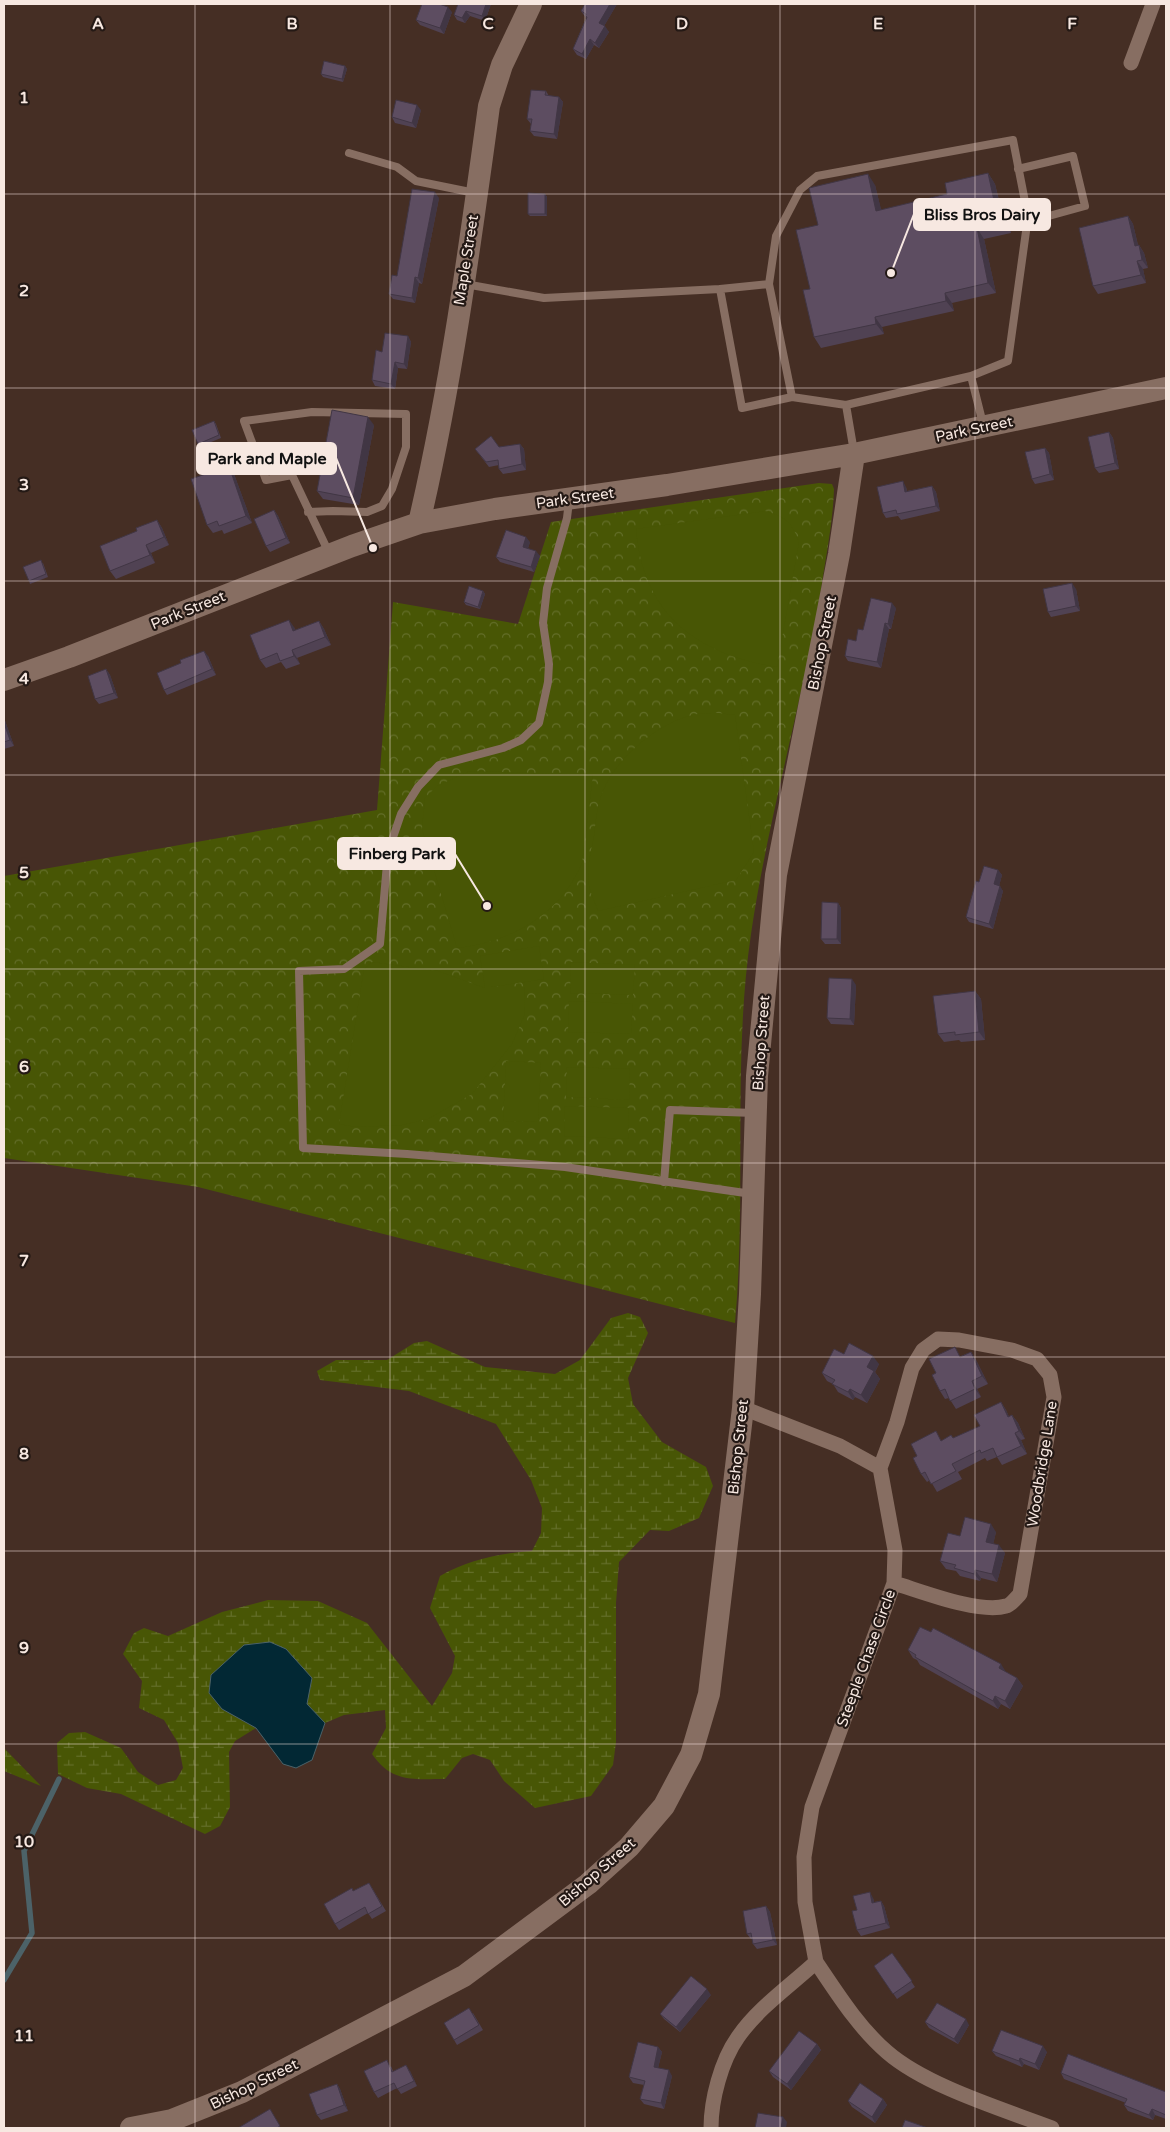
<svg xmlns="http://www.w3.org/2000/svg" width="1170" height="2132" viewBox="0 0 1170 2132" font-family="'Varela Round',sans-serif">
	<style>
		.wetland { fill: url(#wetland-marsh) }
		.park { fill: url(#park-crowns) }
		.pitch { fill: #485605 }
		.water { fill: #022834; stroke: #4c6268 }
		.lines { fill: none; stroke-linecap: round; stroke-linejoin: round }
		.stream { stroke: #4c6268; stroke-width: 5.5 }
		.lane { stroke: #876e62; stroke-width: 8 }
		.street { stroke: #876e62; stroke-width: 15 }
		.secondary { stroke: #876e62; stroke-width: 22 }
		.wall { fill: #504253 }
		.shaded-wall { fill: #413644 }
		.building { fill: #5d4d61; stroke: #413644 }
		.grid { fill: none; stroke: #f7e8e1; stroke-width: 1; stroke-opacity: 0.55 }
		.labels { text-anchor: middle; stroke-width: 4.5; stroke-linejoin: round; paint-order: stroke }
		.street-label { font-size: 15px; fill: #f7e8e1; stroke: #241915 }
		.grid-label { font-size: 16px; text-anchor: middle; font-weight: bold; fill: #f7e8e1; stroke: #241915; stroke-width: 4.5; stroke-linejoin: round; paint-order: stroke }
		.leader { fill: none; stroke: #f7e8e1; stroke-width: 2 }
		.callout-dot { fill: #f7e8e1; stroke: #241915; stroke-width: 2 }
		.callout { fill: #f7e8e1; stroke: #f7e8e1; stroke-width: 2 }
		.callout-label { font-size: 16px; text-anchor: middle; font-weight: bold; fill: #111 }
	</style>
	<defs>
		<pattern id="wetland-marsh" width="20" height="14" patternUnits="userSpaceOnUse" patternTransform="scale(1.25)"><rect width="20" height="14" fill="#485605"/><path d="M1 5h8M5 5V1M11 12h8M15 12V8" fill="none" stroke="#636e29"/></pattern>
		<pattern id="park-crowns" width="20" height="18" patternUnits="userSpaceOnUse" patternTransform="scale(1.25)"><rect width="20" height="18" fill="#485605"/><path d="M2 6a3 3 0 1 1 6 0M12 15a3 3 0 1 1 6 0" fill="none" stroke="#636e29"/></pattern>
	</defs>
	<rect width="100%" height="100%" fill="#452e24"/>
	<!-- wetland -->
	<path class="wetland" d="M628,1313L640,1317L648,1333L628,1378L633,1404L662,1442L706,1467L713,1486L699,1518L669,1531L650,1530L619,1562L616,1603V1742L613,1765L591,1796L535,1808L504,1781L490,1760L473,1754L462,1758L445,1779C413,1779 392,1783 372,1754L386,1728L385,1710L344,1715L325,1723L306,1704L209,1693L222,1709L256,1728L235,1741L229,1752L230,1807L220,1826L205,1834L121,1794L87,1788L58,1774L57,1743L69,1733L85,1732L121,1748L138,1772L158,1785L176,1780L183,1768L178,1743L164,1720L139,1708L142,1681L123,1654L134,1633L144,1628L168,1636L222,1612L268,1600L318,1601L367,1623L432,1706L452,1673L455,1656L430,1608L440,1576C468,1560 501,1553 532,1551L541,1533L542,1508L531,1480L496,1424L409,1391L320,1380L317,1371L336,1360H387L414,1343L427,1341L485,1367L555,1374L580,1360L611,1318Z
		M4,1748L41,1786L4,1771Z"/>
	<!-- park -->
	<path class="park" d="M819,483L832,484L834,489C833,522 826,556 821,589C802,705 768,818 751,934C732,1063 747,1193 735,1323L198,1187L4,1158V876L377,810L393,602L518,624L551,522Z"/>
	<!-- pitch -->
	<path class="pitch" d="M765,511C786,517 791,521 799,542L777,667C696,654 643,614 636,529Z
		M718,713L735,715L754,852L736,880L598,911C595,903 591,894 589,886C586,869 591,852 594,836C596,818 598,800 606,784C622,753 664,719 698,714C705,713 711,713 718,713Z
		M470,771L593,775L582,863C560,915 511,942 457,948L422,829L425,798L437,786Z
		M539,946L544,979L491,987H525L524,1016L512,1044L472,1094L428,1119L402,1125L356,1127L339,1124L364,969L372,962L438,971L485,988L480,956Z
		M571,962L635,965L633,995L570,993Z
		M569,1001L633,1004L631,1034L568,1032Z
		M506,1061L541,1063L538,1122L503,1121Z
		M567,1067L630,1069L629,1100L566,1097Z
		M565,1106L629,1108L628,1139L564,1136Z"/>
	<!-- water -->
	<path class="water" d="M270,1642L286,1649L312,1678L307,1704L325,1723L312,1760L296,1768L283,1764L256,1728L222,1709L209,1693L211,1675L244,1645Z"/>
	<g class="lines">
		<!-- stream -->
		<path class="stream" d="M4,1980L32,1933L24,1851L59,1779"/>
		<!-- lane -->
		<path class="lane" d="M349,153L397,167L416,181L475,193
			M1018,169L1073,156L1085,206L1027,222
			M465,284L544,298L720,289L769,284L792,397L846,405L971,376L983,424
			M769,284L776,236L800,190L817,176L1013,140L1028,217L1008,361L971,376
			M720,289L742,408L792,397
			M846,405L854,452
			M569,501L567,518L547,588L543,623L549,664L548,682L539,723L521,740L503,748L439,765L418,787L401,814L388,852L380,944L344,969L299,971L303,1148L407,1154L565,1167L752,1194
			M308,512L333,511L367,512L382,506L392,489L406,447V414L312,412L244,421L266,480L292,475L329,553
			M664,1182L670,1110L754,1113"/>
		<!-- street -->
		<path class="street" d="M1131,63L1153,4
			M743,1408L840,1446L880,1468L895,1550L894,1583L812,1807L804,1857L805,1902L816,1962
			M880,1468L897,1422L912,1368L923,1350L938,1339L959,1340L1012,1350L1037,1359L1050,1375L1054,1397L1020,1594C1016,1598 1011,1605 1006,1606C979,1614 921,1591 894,1583
			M711,2128C711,2100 721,2061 738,2037C758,2008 790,1986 816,1962C837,1993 858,2027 887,2052C926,2086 1002,2109 1052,2128"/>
		<!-- secondary -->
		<path class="secondary" d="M419,523C451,386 470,245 489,106L502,65L531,4
			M4,680L69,657L352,546L419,523L495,509L667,485L854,454L1166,388
			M131,2128L172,2120L242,2092L464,1976L588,1884L629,1847L664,1806L691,1755L709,1694L743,1408L750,1294L757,1076L776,875L839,554L854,454"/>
	</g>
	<!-- wall -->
	<path class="wall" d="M458,4H491L485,21L470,16L465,23L457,20L454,15Z
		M585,4H617L604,26L609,32L599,48L594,45L586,59L577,55L573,49L586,18L581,11Z
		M452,12L444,34L420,25L416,20Z
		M345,66L347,69L343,82L323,77L321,74Z
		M546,91L549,96L559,97L563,102L557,139L534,136L530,131L531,124L527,119Z
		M421,110L416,128L395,123L392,117Z
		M988,173L995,184L1000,204L1007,214L1011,233L984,239L996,293L952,303L954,311L882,327L884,334L821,348L814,337L810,289L818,225L875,185L881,210L947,194Z
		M545,194L547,197V216H530L528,214Z
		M439,198L422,284L419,283L415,303L393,299L389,294L397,276Z
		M1128,216L1133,224L1138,245H1139L1144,253L1148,268L1143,269L1146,283L1098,294L1093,286Z
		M408,336L411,342L407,369L398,368L395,389L375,386L372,380L382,352Z
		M214,421L216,424L221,438L199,447L198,444Z
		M374,425L359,505L323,499L317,491Z
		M1109,432L1113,438L1119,469L1099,473L1095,468Z
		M520,444L524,449L526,470L503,474L499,469V465L489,467L475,449L499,447Z
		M1045,448L1049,453L1054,480L1035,484L1032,479Z
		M229,466L234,474L252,523L224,534L222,530L213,533L207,525Z
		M932,486L936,492L940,511L901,520L898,516L886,518L883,513L906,487L907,491Z
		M274,510L278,516L290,543L270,552L266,546Z
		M157,520L162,528L169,545L151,553L155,563L116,579L110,571L137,531Z
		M530,542L528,548L540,556L534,572L500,562L496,557Z
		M43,563L48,577L30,584L29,581Z
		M1076,589L1080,611L1051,617L1048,612Z
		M483,591L485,594L480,609L466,605L464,602Z
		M896,608L891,629H889L881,668L848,661L845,656L856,641Z
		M319,621L324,629L331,645L297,658L300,664L286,669L281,662L266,668L260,660L294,627L295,630Z
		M208,656L216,675L167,695L164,690Z
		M106,669L110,675L118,698L99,704L95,699Z
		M4,718L14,746L4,749Z
		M998,870L1002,875L999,886L1003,891L993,929L969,922L966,917L979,882Z
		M838,903L841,908V944H825L821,939Z
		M856,985L854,1025L831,1024L827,1018Z
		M975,991L981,999L985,1040L961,1042L959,1040L944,1042L938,1034Z
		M971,1352L976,1360L988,1384L977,1389L981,1397L956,1409L949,1398L945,1399L940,1391L961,1356Z
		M844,1354L879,1364L875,1372L880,1379L867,1403L855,1397L853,1400L838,1392L833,1384L827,1381L822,1373Z
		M1001,1402L1006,1410L1009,1417L1012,1415L1018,1423L1025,1439L1021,1440L1027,1454L1002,1465L997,1457L987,1461L985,1458L958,1472L962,1479L937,1492L930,1480L927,1482L921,1474L942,1440L953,1438L980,1426Z
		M996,1532L993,1544L1005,1553L997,1582L981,1578L980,1581L960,1576L956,1571L946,1569L940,1561L960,1536Z
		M908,1650L1006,1672L1017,1678L1023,1686L1010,1709L1001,1704L998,1709L920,1665L917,1660L913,1658Z
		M369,1883L386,1911L372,1919L368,1913L339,1930L335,1924L353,1891Z
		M873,1898L874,1902L881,1901L884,1906L890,1928L861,1936L857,1930V1910Z
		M766,1906L770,1912L777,1945L757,1949L753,1944L752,1939H751L747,1934Z
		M892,1953L915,1987L897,1999L874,1966Z
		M711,1995L680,2032L664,2019L660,2014Z
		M473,2013L483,2030L457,2045L454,2040Z
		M925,2022L969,2025L958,2044L929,2028Z
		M817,2044L821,2050L791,2090L773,2077L769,2071Z
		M658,2047L662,2052L658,2068L672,2076L664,2109L644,2104L640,2099L644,2085L633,2083L629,2077Z
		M992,2051L1047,2052L1039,2070L1024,2064L1022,2067L996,2056Z
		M391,2066L393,2071H410L417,2086L401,2094L397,2088L378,2098L374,2092Z
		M1061,2073L1166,2092V2119L1155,2115L1153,2120L1128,2111L1124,2105L1126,2103L1064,2079Z
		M337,2084L340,2089L348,2111L321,2120L317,2115Z
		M883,2099L887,2105L875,2123L852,2107L848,2101Z"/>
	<!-- shaded-wall -->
	<path class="shaded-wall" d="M486,4H491L485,21L482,16Z
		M610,4H617L603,28L599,23Z
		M448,7L452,12L444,34L440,28Z
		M466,11L470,16L465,23L462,18Z
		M605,26L609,32L599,48L595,43Z
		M590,39L594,45L586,59L582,54Z
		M345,66L347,69L343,82L342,79Z
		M559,97L563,102L557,139L554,134Z
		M417,105L421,110L416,128L412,123Z
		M988,173L995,184L1002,215L995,205Z
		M868,174L875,185L884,221L876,211Z
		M435,192L439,198L422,284L418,278Z
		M545,194L547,197V216L545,214Z
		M1000,204L1007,214L1011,233L1004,222Z
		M1128,216L1133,224L1140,254L1135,246Z
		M977,228L984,239L996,293L988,283Z
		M1139,245L1144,253L1148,268L1142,260Z
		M1137,261L1143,269L1146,283L1141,275Z
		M415,277L419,283L415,303L412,298Z
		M945,293L952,303L954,311L946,301Z
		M875,317L882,327L884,334L876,324Z
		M408,336L411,342L407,369L404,364Z
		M395,362L398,368L395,389L391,384Z
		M368,417L374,425L359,505L353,498Z
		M1109,432L1113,438L1119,469L1115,463Z
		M520,444L524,449L526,470L522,464Z
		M1045,448L1049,453L1054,480L1050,474Z
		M229,466L234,474L252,523L246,516Z
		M903,481L906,487L908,497L905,492Z
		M932,486L936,492L940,511L936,506Z
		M274,510L278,516L290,543L286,538Z
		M157,520L162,528L169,545L164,537Z
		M526,537L530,542L527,552L523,547Z
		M146,545L151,553L155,563L150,555Z
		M536,551L540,556L534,572L531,567Z
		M1072,583L1076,589L1080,611L1076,606Z
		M483,591L485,594L480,609L478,607Z
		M892,603L896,608L891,629L888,624Z
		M289,620L294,627L299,639L293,631Z
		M319,621L324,629L331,645L325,637Z
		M885,623L889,629L881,668L877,662Z
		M292,650L297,658L300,664L294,656Z
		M204,651L208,656L216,675L212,669Z
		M106,669L110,675L118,698L114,693Z
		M4,718L14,746L10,740L4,723Z
		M998,870L1002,875L998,890L994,884Z
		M1000,886L1003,891L993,929L989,924Z
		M838,903L841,908V944L837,939Z
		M852,979L856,985L854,1025L850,1019Z
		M975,991L981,999L985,1040L979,1032Z
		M971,1352L976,1360L988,1384L982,1376Z
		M873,1356L879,1364L875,1372L880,1379L867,1403L861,1395L867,1367Z
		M972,1381L977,1389L981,1397L975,1389Z
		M850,1389L855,1397L853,1400L848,1392Z
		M1001,1402L1006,1410L1013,1425L1008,1417Z
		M1012,1415L1018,1423L1025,1439L1019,1431Z
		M1015,1433L1021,1440L1027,1454L1021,1446Z
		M991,1524L996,1532L992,1550L986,1542Z
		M999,1545L1005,1553L997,1582L992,1574Z
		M975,1570L981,1578L980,1581L974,1574Z
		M1001,1664L1006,1672L999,1668Z
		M1017,1678L1023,1686L1010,1709L1005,1701Z
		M995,1696L1001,1704L998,1709L993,1701Z
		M870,1892L873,1898L876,1908L872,1903Z
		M881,1901L884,1906L890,1928L886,1923Z
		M766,1906L770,1912L777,1945L773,1940Z
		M707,1989L711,1995L680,2032L676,2027Z
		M966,2019L969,2025L958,2044L954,2039Z
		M817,2044L821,2050L791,2090L787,2084Z
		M1043,2046L1047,2052L1039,2070L1035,2064Z
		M658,2047L662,2052L657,2072L654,2067Z
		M1020,2058L1024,2064L1022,2067L1019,2061Z
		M406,2065L410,2071L417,2086L414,2081Z
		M669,2070L672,2076L664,2109L661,2103Z
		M337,2084L340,2089L348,2111L344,2105Z
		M883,2099L887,2105L875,2123L872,2117Z
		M1152,2109L1155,2115L1153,2120L1149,2115Z
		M783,2117L787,2122L786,2128H781Z"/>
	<!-- building -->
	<path class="building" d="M422,4H439L448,7L440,28L416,20Z
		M458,4H486L482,16L466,11L462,18L454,15Z
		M585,4H610L599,23L605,26L595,43L590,39L582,54L573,49L587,17L585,16L586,14L581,11Z
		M324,61L345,66L342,79L321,74Z
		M531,90L546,91L545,95L559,97L554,134L530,131L532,119H527Z
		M396,100L417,105L412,123L392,117Z
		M988,173L995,205L1000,204L1004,222L977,228L988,283L945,293L946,301L875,317L876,324L814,337L803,290L810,289L796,230L818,225L809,188L868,174L876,211L947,194L945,183Z
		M412,189L435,192L418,278L415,277L412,298L389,294L392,275L397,276Z
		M528,193L545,194V214H528Z
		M1128,216L1135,246L1139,245L1142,260L1137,261L1141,275L1093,286L1079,228Z
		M385,333L408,336L404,364L395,362L391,384L372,380L376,350L382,352Z
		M332,410L368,417L353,498L317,491Z
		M214,421L219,435L198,444L192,430Z
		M1109,432L1115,463L1095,468L1088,437Z
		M491,436L499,447L520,444L522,464L499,469L498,460L486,462L475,449Z
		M1045,448L1050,474L1032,479L1025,452Z
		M229,466L246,516L219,526L217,521L207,525L191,479Z
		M903,481L905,492L932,486L936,506L897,514L896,510L883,513L877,487Z
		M274,510L286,538L266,546L254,519Z
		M157,520L164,537L146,545L150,555L110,571L100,546L137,531L136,528Z
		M506,530L526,537L523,547L536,551L531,567L496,557Z
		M41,560L46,574L29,581L23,567Z
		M1072,583L1076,606L1048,612L1043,589Z
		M469,586L483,591L478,607L464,602Z
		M871,598L892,603L888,624L885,623L877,662L845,656L848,639L856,641L858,629L863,630Z
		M289,620L293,631L319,621L325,637L292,650L294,656L280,661L277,653L260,660L250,635Z
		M204,651L212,669L164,690L157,673L181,663L180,660Z
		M106,669L114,693L95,699L88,676Z
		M4,723L10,740L4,742Z
		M984,866L998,870L994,884L1000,886L989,924L966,917L976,881L979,882Z
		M822,902L838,903L837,939H821Z
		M829,978L852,979L850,1019L827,1018Z
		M975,991L979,1032L955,1035V1032L938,1034L933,996Z
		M849,1343L873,1356L867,1367L874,1371L861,1395L850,1389L848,1392L832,1384L835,1380L822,1373L834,1349L844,1354Z
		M955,1347L960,1357L971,1352L982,1376L972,1381L975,1389L950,1401L945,1389L940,1391L932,1375L936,1373L929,1359Z
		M1001,1402L1008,1417L1012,1415L1019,1431L1015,1433L1021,1446L997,1457L993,1448L981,1453L980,1450L952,1464L956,1471L931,1484L925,1472L921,1474L913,1458L917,1456L911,1444L936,1431L941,1441L951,1435L953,1438L980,1426L974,1415Z
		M965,1517L991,1524L986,1542L999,1545L992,1574L975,1570L974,1574L954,1568L956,1565L940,1561L948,1533L960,1536Z
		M920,1627L931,1632L933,1628L1001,1664L999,1668L1017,1678L1005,1701L995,1696L993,1701L915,1657L916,1655L908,1650Z
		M369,1883L382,1906L368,1914L365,1907L335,1924L324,1904L352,1888L353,1891Z
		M870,1892L872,1903L881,1901L886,1923L857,1930L852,1911L857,1910L853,1896Z
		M766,1906L773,1940L753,1944L751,1933L747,1934L743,1911Z
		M892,1953L912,1981L893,1994L874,1966Z
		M691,1976L707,1989L676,2027L660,2014Z
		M937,2003L966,2019L954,2039L925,2022Z
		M469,2008L479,2025L454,2040L444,2023Z
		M1001,2030L1043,2046L1035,2064L1020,2058L1019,2061L992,2051Z
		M799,2031L817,2044L787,2084L769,2071Z
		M638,2042L658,2047L654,2067L669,2070L661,2103L640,2099L645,2081L629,2077Z
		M1068,2054L1166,2092V2115L1152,2109L1149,2115L1124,2105L1127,2099L1061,2073Z
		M387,2060L392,2072L406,2065L414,2081L397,2089L394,2083L374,2092L364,2071Z
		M860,2083L883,2099L872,2117L848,2101Z
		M337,2084L344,2105L317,2115L309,2094Z
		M270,2109L280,2126L277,2128H238Z
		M758,2113L783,2117L781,2128H755Z
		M905,2120L928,2128H902Z"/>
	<!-- grid -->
	<path class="grid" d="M195,4V2128M390,4V2128M585,4V2128M780,4V2128M975,4V2128M4,194H1166M4,388H1166M4,581H1166M4,775H1166M4,969H1166M4,1163H1166M4,1357H1166M4,1551H1166M4,1744H1166M4,1938H1166"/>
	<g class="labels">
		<!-- street labels -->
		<g class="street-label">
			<text transform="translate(466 260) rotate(-81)" y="5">Maple Street</text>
			<text transform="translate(974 429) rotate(-12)" y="5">Park Street</text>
			<text transform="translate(575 498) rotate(-8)" y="5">Park Street</text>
			<text transform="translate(188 610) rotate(-22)" y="5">Park Street</text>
			<text transform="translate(822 643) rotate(-79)" y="5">Bishop Street</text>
			<text transform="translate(761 1043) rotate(-86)" y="5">Bishop Street</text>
			<text transform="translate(738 1447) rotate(-84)" y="5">Bishop Street</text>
			<text transform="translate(1042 1464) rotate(-81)" y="5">Woodbridge Lane</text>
			<text transform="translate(866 1658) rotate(-70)" y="5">Steeple Chase Circle</text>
			<text transform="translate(597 1872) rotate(-41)" y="5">Bishop Street</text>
			<text transform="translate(254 2084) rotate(-26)" y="5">Bishop Street</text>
		</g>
	</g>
	<g class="grid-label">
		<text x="98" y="29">A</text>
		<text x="292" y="29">B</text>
		<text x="488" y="29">C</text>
		<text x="682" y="29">D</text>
		<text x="878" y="29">E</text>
		<text x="1072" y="29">F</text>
		<text x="24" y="103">1</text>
		<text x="24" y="296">2</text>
		<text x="24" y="490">3</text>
		<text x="24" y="684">4</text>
		<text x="24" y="878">5</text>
		<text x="24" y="1072">6</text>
		<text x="24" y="1266">7</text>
		<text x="24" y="1459">8</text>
		<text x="24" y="1653">9</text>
		<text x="24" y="1847">10</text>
		<text x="24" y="2041">11</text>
	</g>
	<!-- callouts -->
	<path class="leader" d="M891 273L914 214M373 548L336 458M487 906L455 854"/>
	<g class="callout-dot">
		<circle cx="891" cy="273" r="5"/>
		<circle cx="373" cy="548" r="5"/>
		<circle cx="487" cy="906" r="5"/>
	</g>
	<g class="callout">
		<rect x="914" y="199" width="136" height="31" rx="5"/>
		<rect x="197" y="443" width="139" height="31" rx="5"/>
		<rect x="338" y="838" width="117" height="31" rx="5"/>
	</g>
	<g class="callout-label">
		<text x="982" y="220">Bliss Bros Dairy</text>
		<text x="267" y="464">Park and Maple</text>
		<text x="397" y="859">Finberg Park</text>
	</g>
	<!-- border -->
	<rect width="1170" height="2132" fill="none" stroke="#f7e8e1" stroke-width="10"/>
</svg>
